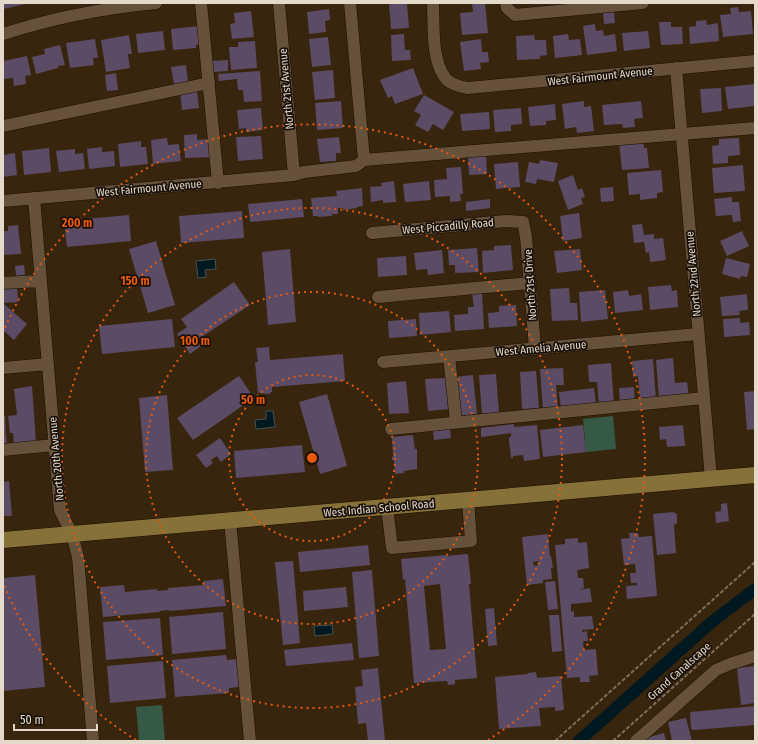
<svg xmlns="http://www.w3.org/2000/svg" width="758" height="744" viewBox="0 0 758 744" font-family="'Fira Sans Condensed',sans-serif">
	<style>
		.green { fill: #355945 }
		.water { fill: #00181f; stroke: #455253 }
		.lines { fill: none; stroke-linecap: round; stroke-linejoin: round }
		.canal { stroke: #00181f; stroke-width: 12 }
		.building { fill: #5b4b64; fill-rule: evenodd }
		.minor-casing { stroke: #1e0e00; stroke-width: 13 }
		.major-casing { stroke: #1e0e00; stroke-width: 17 }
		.path { stroke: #7e6e5b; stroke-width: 2; stroke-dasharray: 4 2; stroke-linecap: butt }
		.minor { stroke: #66523a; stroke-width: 12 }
		.major { stroke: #867138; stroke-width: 16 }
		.ring { fill: none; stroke: #e8590c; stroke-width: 2; stroke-dasharray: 2 4 }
		.labels { text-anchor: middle; stroke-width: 3.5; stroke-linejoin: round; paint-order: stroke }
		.street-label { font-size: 11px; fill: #e5d9cc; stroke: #181007 }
		.centre { fill: #e8590c; stroke: #181007; stroke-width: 2 }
		.ring-label { font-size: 12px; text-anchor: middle; font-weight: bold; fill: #e8590c; stroke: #181007; stroke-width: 3.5; stroke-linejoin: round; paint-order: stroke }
	</style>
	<rect width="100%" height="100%" fill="#37250e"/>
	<!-- green -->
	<path class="green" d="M613,416L616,449L586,452L583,419Z
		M162,705L165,741H139L136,707Z"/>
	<!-- water -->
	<path class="water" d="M215,259L216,269L205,270L206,277L198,278L196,261Z
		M266,411H273L275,427L256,429L255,420L266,419Z
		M332,625L333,634L315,636L314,626Z"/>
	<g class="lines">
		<!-- canal -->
		<path class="canal" d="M579,741L713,621L755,589"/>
	</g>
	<!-- building -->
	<path class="building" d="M3,3H26V4L3,9Z
		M389,3H407L409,28L391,29Z
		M485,3L488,33L462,35L460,13L473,12L472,4Z
		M738,7L739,12L751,11L753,34L723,37L720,15L731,14L730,8Z
		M329,9L330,20L325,21L326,32L309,34L307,12Z
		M251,11L254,37L232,39L230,24L235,23L234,13Z
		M614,12L615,23L604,24L603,13Z
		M706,20L707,25L718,23L719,41L690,44L689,27L696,26V21Z
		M659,22H671V27H682L683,44L661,45Z
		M595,24L596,31L603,30L604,36L615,34L617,51L587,55L583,26Z
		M200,26L201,44L196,45V48L173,50L171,29Z
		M163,31L165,50L138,53L136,34Z
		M648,31L650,48L624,51L622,33Z
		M404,34L405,50H410L411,60L392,61L391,35Z
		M568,34L569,40L580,39L582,55L555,58L553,36Z
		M129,35L132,54H128L130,68L106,72L101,40Z
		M534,35L535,40H546L547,55L540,56V59L517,60L516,36Z
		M328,37L331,65L312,67L309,39Z
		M95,39L98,58H93L94,65L70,68L66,43Z
		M481,39L482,52H488L489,62L480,63L481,69L464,71L460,42Z
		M255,41L257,68L231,70L229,47H238V42Z
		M60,45L65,65L58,66V68L36,74L32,57L45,54L44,49Z
		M27,56L31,75L25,76L26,84L14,86L13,78L4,79L3,61Z
		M228,60V71L213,72V61Z
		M186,65L188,82L174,84L171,67Z
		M413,68L423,94L395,104L392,96L388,98L380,80Z
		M333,70L335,98L315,100L312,72Z
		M260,71L262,101L244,102L243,90H238L237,79L219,81L218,74Z
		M116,73L118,90L107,91L105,75Z
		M755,84V106L728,109L725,87Z
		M721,88L722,111L702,113L700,89Z
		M197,91L199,108L182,110L180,92Z
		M424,95L454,112L443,130L433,124L428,132L415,125L421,115L414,111Z
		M341,101L343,128L317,130L315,103Z
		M584,101V107L591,106L594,131L577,133L576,127L565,129L562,104Z
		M641,101L643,118L634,119L635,127L623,128L622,124L604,125L602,105Z
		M555,104L556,120L546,121V125L530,126L528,107Z
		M261,108L263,130L246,132V128L239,129L237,110Z
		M521,108L522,124L511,125V131L495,132L493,110Z
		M489,112L490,129L462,131L460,114Z
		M207,132H211L213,157L185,158L184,135L197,134V140L207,139Z
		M261,136L263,159L238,161L236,137Z
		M339,137L341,153H336V161L320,162L317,139Z
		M167,138L168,145L179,144L181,161L153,164L151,140Z
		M739,138L740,155L728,156V163L713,164L712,146L719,145V139Z
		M643,140L644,148H647L649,168L622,170L619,142Z
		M141,141V147H146L148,164L120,167L118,144Z
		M102,147V152L114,151L115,166L89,169L87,149Z
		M49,148L51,172L24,175L22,151Z
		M75,149V154L83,153L85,169L59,172L56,151Z
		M15,153L17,175L3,177V155Z
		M486,154L487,174L469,175L468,155Z
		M540,160L558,163L554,182L537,179L536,184L525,182L529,162L539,164Z
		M518,162L520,187L496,189L494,164Z
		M743,165L745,191L714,193L712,168Z
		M461,167L463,194H460L461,201L450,202V196L435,197L434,180L447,179L446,168Z
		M661,170L663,192L657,193V198L640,200V194L629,195L627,173Z
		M573,175L578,190L582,188L585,197L581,198L583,204L568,210L558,181Z
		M394,181L396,202L383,203V200L371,202L370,187L382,186L381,183Z
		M429,181L431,200L405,202L403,184Z
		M613,187L614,201L601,202L600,188Z
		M362,188L363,206L357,207V208L343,210V208H338V214H332V216L318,217V216H313L311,198L337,196L336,191Z
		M732,197V202H739L741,221L733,222L732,215L716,216L714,199Z
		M302,199L304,217L250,222L248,204Z
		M490,199V208L466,211V202Z
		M242,211L244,238L181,243L179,216Z
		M579,213L582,238L563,241L560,216Z
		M129,215L131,241L67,247L64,221Z
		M642,224L644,235L654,234V239L663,238L666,260L650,262L649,252L646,253L644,242L634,243L632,225Z
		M18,225L21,254L3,255V231H8V226Z
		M742,231L749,246L727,256L720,241Z
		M156,241L175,305L148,313L129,249Z
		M511,245L513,270L483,273L482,251L494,250V246Z
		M477,248L479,272L455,273V265H449L448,250Z
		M290,249L296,322L268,325L262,252Z
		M580,249L582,270L557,273L554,251Z
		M442,250L444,273L428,275L427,269L416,270L414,253Z
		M406,256L407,275L378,277L377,258Z
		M726,258L750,264L747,277L741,276L740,279L722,274Z
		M24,265L25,275L16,276L15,266Z
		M234,282L250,305L197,340L201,346L190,354L177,334L187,327L181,319Z
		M671,285L672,291L677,290L678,307L650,310L648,287Z
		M17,287L18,302L3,303V288Z
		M569,288L570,303H577L578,320L552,321L550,289Z
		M605,290L608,319L581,322L579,292Z
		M628,290L629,296L641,294L643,310L615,313L613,292Z
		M472,293H482L484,329L455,331L454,315L468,314V307H474Z
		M747,294L748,310L739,311L740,315L722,316L720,297Z
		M4,304L27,324L14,340L3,330V306Z
		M516,305L517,326L489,328L488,313L499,312V306Z
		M449,311L451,332L420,335L419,313Z
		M740,318V323L749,322L750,335L724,337L723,319Z
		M172,319L175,347L102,354L99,326Z
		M416,319L417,336L389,338L388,321Z
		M269,347L270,360L343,354L345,381L272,387V392H270L271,394L258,393L255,362H258L256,348Z
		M673,358L675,383L687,382L689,397L659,399L656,360Z
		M653,359L656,399L640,400L638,376L633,377L632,361Z
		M611,363L614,404L599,405L597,382H589L588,365Z
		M563,368L564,385H556L558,408L543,410L540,369Z
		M536,371L539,408L522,409L520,372Z
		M496,374L499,413L482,415L479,375Z
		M473,375L477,414L459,416L455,377Z
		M239,376L254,398L193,440L177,418Z
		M446,378L448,409L428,411L425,379Z
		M406,381L409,413L389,414L387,383Z
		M32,386L36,442L14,444L13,433H10L8,416L17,415L14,389Z
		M634,387L635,402L620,403L619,388Z
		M594,388L596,404L561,408L559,392Z
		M755,391V429L747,430L744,392Z
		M327,394L347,466L320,474L299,402Z
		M167,395L173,470L145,472L139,398Z
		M3,416H5L6,433L3,434Z
		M514,424V427L537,425L540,459L524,461L523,455L513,456V458H511L509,440V437H511V433L481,437V428Z
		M583,425L586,452L543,457L540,430Z
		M683,425L685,446L667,447L666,439L660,440L659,427Z
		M450,429L451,438L434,440L433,431Z
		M3,434H6L7,444L3,445Z
		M413,435L415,449H417V469L404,471V473L395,474L394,460H392V457H393L392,437Z
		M220,438L231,454L221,462L217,456L211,460L213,463L206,468L196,455Z
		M302,445L305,472L236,478L234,451Z
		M9,481L12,516H3V482Z
		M727,503L729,521L716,523L715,512L721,511V504Z
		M673,512L677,514V523L674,525L676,553L657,555L653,514Z
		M629,533H638L639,537L652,536L657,596L627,599L626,586L637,585V583H631L630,573H636L635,564L624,565L621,539L630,538Z
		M548,534L550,556H551L553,568H551L552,579L543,580V583L527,585L522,537ZM539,561V565L534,566L533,562Z
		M578,538V543L587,542L589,568L577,570L578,578H583L584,588L579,590L590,588L592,602L571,604V612L574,611V617L592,616L594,629L582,630V632L587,631L588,641H583L584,650L596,649L598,675L589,676L590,682H580V677L567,678L555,545L565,544V539Z
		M368,545L370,565L300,572L298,552Z
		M468,554L471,584H469L477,678L455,680V684L448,685L447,681L414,683L405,579L403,580L401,559L446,555V556ZM440,584L446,649L430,650L424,586Z
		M293,561L300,643L283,645L275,562Z
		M372,570L379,656L359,658L352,572Z
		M35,575L45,687L3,691V578Z
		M223,579L226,606L169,611V610L160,611V612L103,617L100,587L124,585L125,592L157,589V591L168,590V588L204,585L203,581Z
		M555,581L558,609L548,610L545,582Z
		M346,587L348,607L304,611L303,591Z
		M494,608L497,645L488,646L485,609Z
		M223,612L226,649L172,654L169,617Z
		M549,615H559L562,651L552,652Z
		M160,618L163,655L106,660L103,622Z
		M352,643L354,660L286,666L284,650Z
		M226,655L227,660L237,659L239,687L229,688V693L175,697L172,660Z
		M163,661L166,698L110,703L107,666Z
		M755,666V703L741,705L737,668Z
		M378,668L385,741H368L366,723L358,724L355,687L363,686L361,670Z
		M536,672L537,678L561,676L564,710L555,711V707L539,708L541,726L499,729L495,677L528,674V673Z
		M755,706V725L694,730L691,729L690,712Z
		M686,718L692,741H672L668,722Z
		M664,733L666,741H647L646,738Z"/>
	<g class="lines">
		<defs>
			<path id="minor" d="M201,3L218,183
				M279,3L294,175
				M350,3L364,160
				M433,3C434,25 431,61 446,79C451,84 461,87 468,88L755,61
				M506,3L507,8L515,15L643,3
				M3,34C52,18 105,8 156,3
				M676,68L711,479
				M3,126L209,83
				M34,198L60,510L72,534L78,557L93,741
				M3,201L294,175L304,172L356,166L364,160L755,128
				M372,233L506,221L523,222L526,237L535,348
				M3,283L40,281
				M378,297L530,283
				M449,356L456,422
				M383,362L698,334
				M3,368L48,364
				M391,429L704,398
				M3,450L54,445
				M387,507L392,548L471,541L468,500
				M230,520L250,741
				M636,741L716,670L730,664L755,656"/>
			<path id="major" d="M3,540L755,475"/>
		</defs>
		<!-- minor casing -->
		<use href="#minor" class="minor-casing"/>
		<!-- major casing -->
		<use href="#major" class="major-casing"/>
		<!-- path -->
		<path class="path" d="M555,741L755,562
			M613,741L755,614"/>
		<!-- minor -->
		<use href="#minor" class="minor"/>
		<!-- major -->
		<use href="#major" class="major"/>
	</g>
	<!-- distance rings -->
	<g class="ring">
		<circle cx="312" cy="458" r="83"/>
		<circle cx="312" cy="458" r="166"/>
		<circle cx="312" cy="458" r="250"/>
		<path d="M136 740A333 333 0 0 1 3 583M3 333A333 333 0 1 1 488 740"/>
	</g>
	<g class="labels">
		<!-- street labels -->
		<g class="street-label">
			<text transform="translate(600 76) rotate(-6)" y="4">West Fairmount Avenue</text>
			<text transform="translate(286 89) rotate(-95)" y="4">North 21st Avenue</text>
			<text transform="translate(149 188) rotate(-5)" y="4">West Fairmount Avenue</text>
			<text transform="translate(448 226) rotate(-5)" y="4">West Piccadilly Road</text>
			<text transform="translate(693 274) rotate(-95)" y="4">North 22nd Avenue</text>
			<text transform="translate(530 285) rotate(-94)" y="4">North 21st Drive</text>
			<text transform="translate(541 348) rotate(-5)" y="4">West Amelia Avenue</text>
			<text transform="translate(56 459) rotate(-95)" y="4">North 20th Avenue</text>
			<text transform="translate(379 508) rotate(-5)" y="4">West Indian School Road</text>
			<text transform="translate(679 671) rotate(-42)" y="4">Grand Canalscape</text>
		</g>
	</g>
	<circle cx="312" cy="458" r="6" class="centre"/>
	<g class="ring-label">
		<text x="77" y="227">200 m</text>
		<text x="135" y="285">150 m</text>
		<text x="195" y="345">100 m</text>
		<text x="253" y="404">50 m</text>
	</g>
	<!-- border -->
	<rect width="758" height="744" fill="none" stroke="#e5d9cc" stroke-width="8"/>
	<!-- scale -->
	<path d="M14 724v6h83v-6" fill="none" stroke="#e5d9cc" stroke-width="2"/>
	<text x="20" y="724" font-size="12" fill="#e5d9cc" stroke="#181007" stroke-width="3" paint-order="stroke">50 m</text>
</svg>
